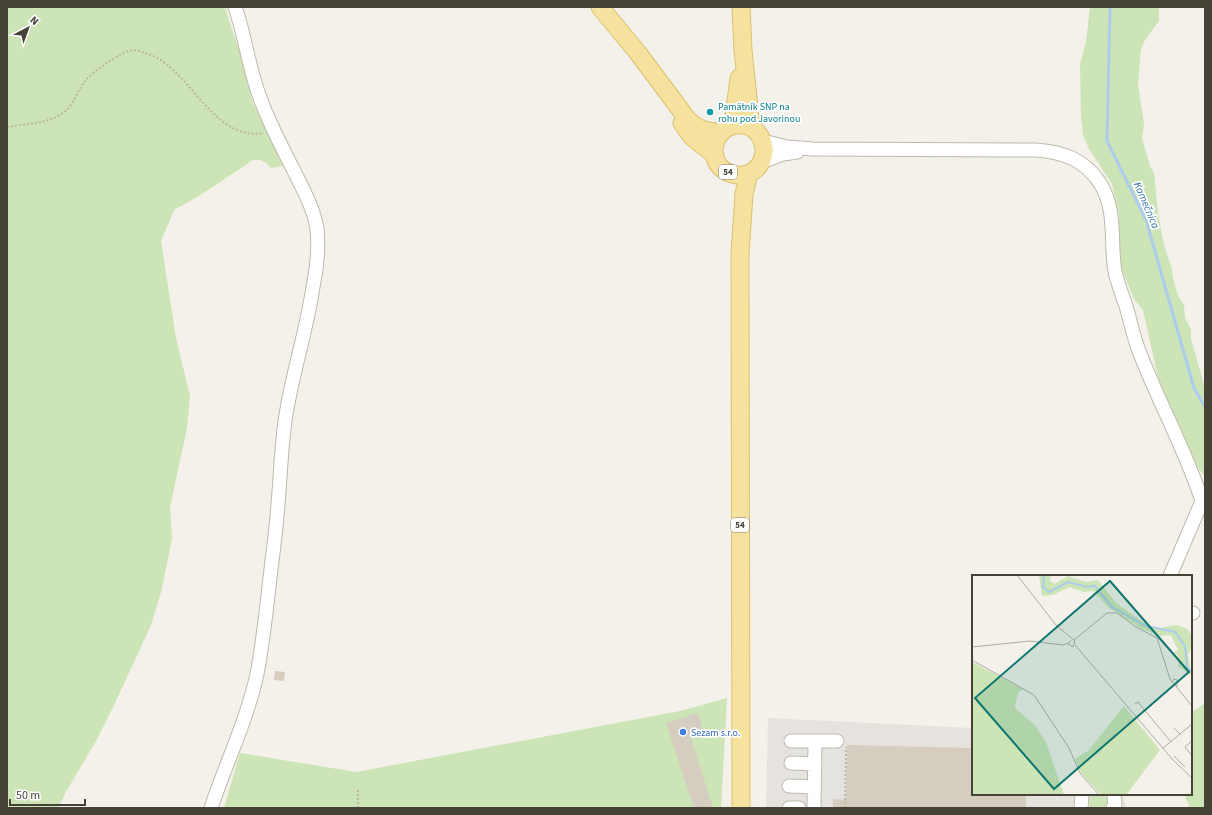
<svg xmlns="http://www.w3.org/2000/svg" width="1212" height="815" viewBox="0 0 1212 815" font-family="'Source Sans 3',sans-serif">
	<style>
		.industrial { fill: #e6e3de }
		.green { fill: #cce4b6 }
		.parking { fill: #e5e4e1 }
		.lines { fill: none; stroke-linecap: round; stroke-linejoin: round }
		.stream { stroke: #abcdeb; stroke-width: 3 }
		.building { fill: #d4cdc0 }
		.minor-casing { stroke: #beb9ad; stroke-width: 15 }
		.major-casing { stroke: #dac170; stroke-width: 19 }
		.path { stroke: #bfb59f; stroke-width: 2; stroke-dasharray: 2 2; stroke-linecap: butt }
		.minor { stroke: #fff; stroke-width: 13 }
		.major { stroke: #f6e29f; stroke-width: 17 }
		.culture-dot { fill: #0f9aa8; stroke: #fff; stroke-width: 1.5 }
		.shop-dot { fill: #3f7fe0; stroke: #fff; stroke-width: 1.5 }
		.labels { text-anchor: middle; stroke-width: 3.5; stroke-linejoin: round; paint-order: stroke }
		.shield { fill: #fff; stroke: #7e7b74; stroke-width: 1 }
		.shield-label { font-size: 9px; font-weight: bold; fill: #464238 }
		.culture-label { font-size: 10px; fill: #0d838f; stroke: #fff; text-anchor: start }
		.shop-label { font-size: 10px; fill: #366cbe; stroke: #fff; text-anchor: start }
		.water-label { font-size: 11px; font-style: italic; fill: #3974aa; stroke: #fff }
		.inset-river { fill: none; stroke: #abcdeb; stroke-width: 2 }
		.inset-road { fill: none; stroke: #aeaba2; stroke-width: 1 }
		.view { fill: #0f766e; fill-opacity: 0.15; stroke: #0f766e; stroke-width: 2 }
		.inset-edge { fill: none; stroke: #464238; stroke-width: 2 }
	</style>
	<rect width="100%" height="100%" fill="#f3f1e9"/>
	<!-- industrial -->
	<path class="industrial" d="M768,718L973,728V794H1123L1126,808H766Z"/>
	<!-- green -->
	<path class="green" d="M7,7H225L232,30L242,57L252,101L283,166L271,168L266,163L260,160H253L199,196L174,210L161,241L176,338L190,396L187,428L170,507L172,539L161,592L151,625L115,703L97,739L66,792L58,808H7Z
		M1090,7H1159V21L1145,40L1141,49L1140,58L1138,85L1144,124L1142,138L1150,166L1154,173L1158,213L1164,245L1172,269L1173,278L1178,296L1184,305L1185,318L1191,329V339L1205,388V477L1197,466L1160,386L1143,310L1134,299L1119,262V215L1112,184L1089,149L1083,135L1081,118L1080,64L1086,42Z
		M727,698L721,808H224L240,753L356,772L680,711Z
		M1205,703V808H1190L1184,794H1191V713Z
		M1093,794H1105C1110,799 1110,802 1107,808H1089L1090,798Z"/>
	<!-- parking -->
	<path class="parking" d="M788,736L840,737L839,808H787Z"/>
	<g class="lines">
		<!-- stream -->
		<path class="stream" d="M1110,7L1107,141L1146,220L1194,388L1205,407"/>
	</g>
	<!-- building -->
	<path class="building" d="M275,671L285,672L284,681L274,680Z
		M698,713L703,731L690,735L713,808H694L666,723Z
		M847,745L973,748V794H1026V808H833V799L846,800Z"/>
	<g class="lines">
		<defs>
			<path id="minor" d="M763,141L787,147L813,149L1036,150C1063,152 1084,159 1100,183C1117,210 1110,242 1115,272C1118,283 1122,295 1126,306C1131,323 1134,340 1141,356C1160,405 1186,451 1202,501L1170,576
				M762,162L783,154L797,152
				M1191,613H1193
				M791,741H815L814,808
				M815,741H837
				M791,763L815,764
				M789,786L814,787
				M1113,794L1114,795L1115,806L1113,808
				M211,808C226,763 247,720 257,674C262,648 265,622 268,596C271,565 276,535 278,504C281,473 281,440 287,409C294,368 307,328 313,287C317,268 319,249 317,229C314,209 303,189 294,171C283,149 271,127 262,103C249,72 246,38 235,7
				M789,808H799
				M1081,808L1082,794"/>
			<path id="major" d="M600,7L638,53L688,120C700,130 705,132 722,132
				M741,7L743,50L751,127C778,146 759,185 729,173C699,160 718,114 751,127
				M682,123L692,137L715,155
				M730,126L734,117L739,78
				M741,808L740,254L744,194L749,173"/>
		</defs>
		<!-- minor casing -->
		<use href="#minor" class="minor-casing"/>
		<!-- major casing -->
		<use href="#major" class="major-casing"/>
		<!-- path -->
		<path class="path" d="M7,127C25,124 47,124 63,113C74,105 77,91 85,81C92,72 122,51 133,50C139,50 145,53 151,55C192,72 214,142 264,133
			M358,790V808
			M845,808L846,747"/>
		<!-- minor -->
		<use href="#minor" class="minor"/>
		<!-- major -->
		<use href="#major" class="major"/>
	</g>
	<!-- markers -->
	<circle class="culture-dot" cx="710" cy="112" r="4"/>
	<circle class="shop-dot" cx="683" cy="732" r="4"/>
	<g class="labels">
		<!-- shield labels -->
		<g class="shield">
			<rect x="719" y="165" width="18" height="14" rx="3"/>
			<rect x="731" y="518" width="18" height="14" rx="3"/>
		</g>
		<g class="shield-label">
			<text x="728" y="175">54</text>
			<text x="740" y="528">54</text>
		</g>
		<!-- culture labels -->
		<g class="culture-label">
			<text x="718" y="110">Pamätník SNP na<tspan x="718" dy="12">rohu pod Javorinou</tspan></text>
		</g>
		<!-- shop labels -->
		<g class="shop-label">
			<text x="691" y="736">Sezam s.r.o.</text>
		</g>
		<!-- water labels -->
		<g class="water-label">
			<text transform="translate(1147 205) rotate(67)" y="4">Kamečnica</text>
		</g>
	</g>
	<!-- overview -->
	<g transform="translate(972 575)">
		<rect width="220" height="220" fill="#f3f1e9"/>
		<path d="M67,0H79L78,6L83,9L96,1L114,7L126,5L144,28L175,50L187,53L205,50L215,54L220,61V72L216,80L220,101L206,91V80L201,78L206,75L199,60L188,61L170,54L137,33L121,16L112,17L97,12L81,20L70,21ZM0,87L51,114L46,118L43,130L44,134L62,149L74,167L92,220H0ZM152,131L188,175L154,220H129L109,198L103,184L117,175Z" fill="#cce4b6"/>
		<path class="inset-river" d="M72,0L71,12L77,17L96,7L115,12L123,11L140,32L174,51L203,57L213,71L215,92L220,97"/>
		<path class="inset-road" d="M45,0L84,50L103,66L101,72L96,69L99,65M102,65L135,38H145L164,52L185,63L198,104L220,131M103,70L201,185L220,203M0,72L58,66L91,70L96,68M0,85L62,120L97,173L108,198L127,220M200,107L202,104L205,105V112M163,129L166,127L199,167M208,159L220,149M220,166L213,172L220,181M191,173L208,159L202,153M202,181L213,192"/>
		<path class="view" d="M138,6L217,97L82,214L3,123Z"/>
		<rect width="220" height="220" class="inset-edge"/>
	</g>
	<!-- border -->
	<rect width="1212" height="815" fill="none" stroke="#464238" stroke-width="16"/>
	<!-- north arrow -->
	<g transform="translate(28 28) rotate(41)" stroke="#ffffff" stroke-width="3" paint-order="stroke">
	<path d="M0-3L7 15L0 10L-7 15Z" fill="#464238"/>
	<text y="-6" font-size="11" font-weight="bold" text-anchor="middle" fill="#464238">N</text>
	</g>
	<!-- scale -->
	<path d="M10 799v6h75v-6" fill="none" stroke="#464238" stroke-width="2"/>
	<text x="16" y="799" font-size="12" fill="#464238" stroke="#ffffff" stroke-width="3" paint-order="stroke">50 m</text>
</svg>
